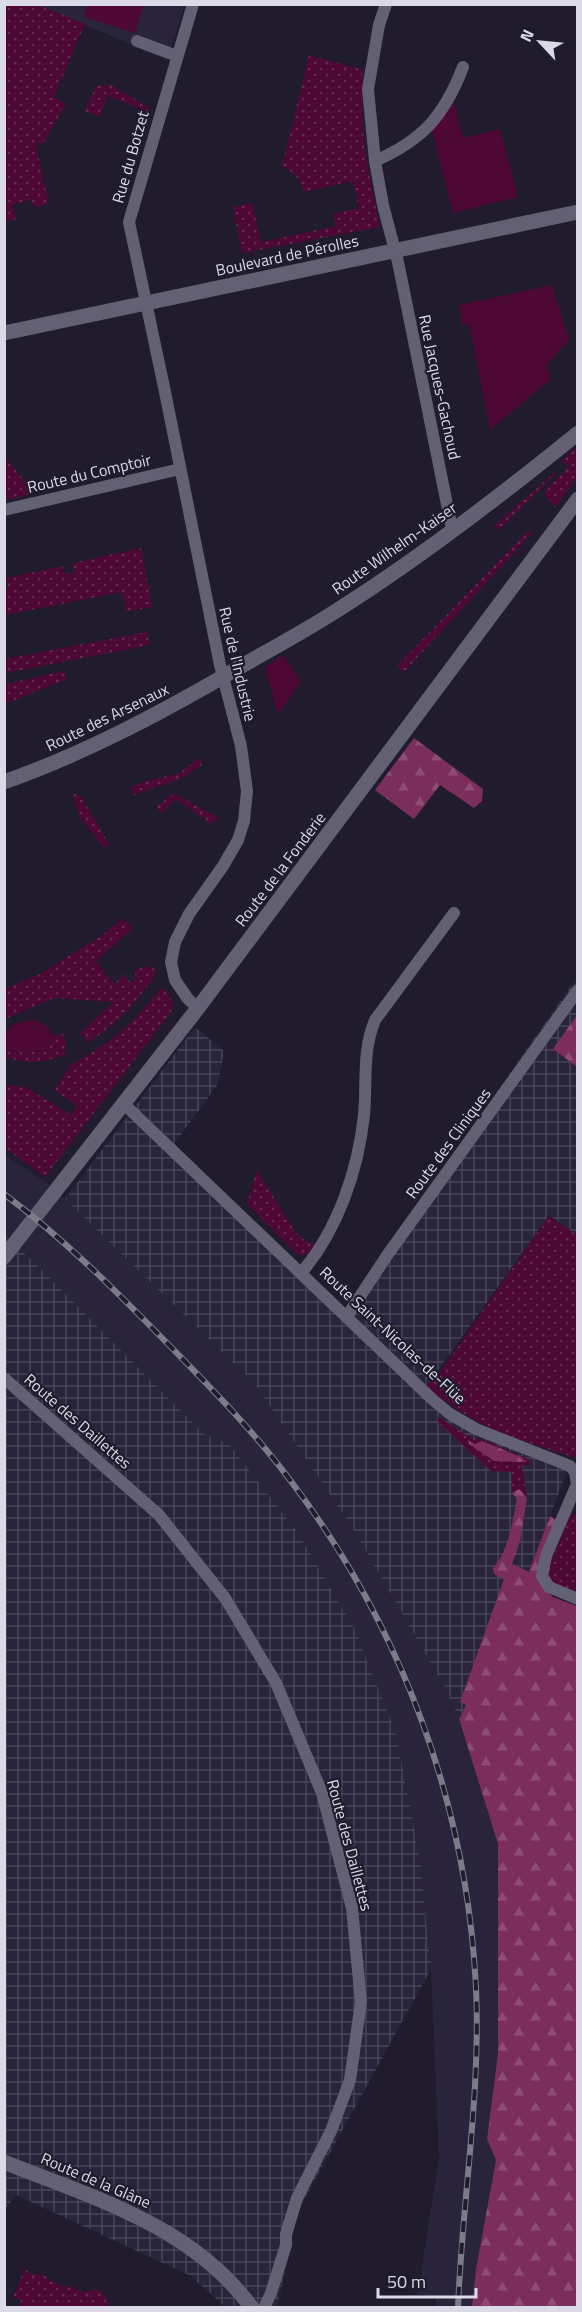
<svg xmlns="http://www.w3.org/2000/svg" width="582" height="2312" viewBox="0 0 582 2312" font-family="'Titillium Web',sans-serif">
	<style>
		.built { fill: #29243b }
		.industrial { fill: url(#industrial-grid) }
		.grass { fill: url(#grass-dots) }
		.forest { fill: url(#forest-firs) }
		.park { fill: #4d0836 }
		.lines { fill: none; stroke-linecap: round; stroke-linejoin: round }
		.street { stroke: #646074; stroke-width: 12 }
		.secondary { stroke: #646074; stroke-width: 15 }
		.rail-casing { stroke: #7d7a89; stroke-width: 6 }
		.rail { stroke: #201c2d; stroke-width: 4; stroke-dasharray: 11; stroke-linecap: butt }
		.labels { text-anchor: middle; stroke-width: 4.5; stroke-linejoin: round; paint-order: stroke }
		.street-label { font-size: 16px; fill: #dcdae6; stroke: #201c2d }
	</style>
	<defs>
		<pattern id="industrial-grid" width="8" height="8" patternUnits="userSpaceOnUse" patternTransform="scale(1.5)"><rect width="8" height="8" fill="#29243b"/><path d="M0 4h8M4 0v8" fill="none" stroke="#474357"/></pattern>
		<pattern id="grass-dots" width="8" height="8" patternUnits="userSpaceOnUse" patternTransform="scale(1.5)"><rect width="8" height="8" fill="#4d0836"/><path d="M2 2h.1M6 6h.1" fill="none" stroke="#662b53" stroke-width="1.8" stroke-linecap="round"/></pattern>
		<pattern id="forest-firs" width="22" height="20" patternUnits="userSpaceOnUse" patternTransform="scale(1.5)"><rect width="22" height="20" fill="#7b2e5c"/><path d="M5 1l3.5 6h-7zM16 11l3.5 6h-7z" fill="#8d4c73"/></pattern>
	</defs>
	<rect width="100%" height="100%" fill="#201c2d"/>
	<!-- built -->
	<path class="built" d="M38,5H184L168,60L147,52L143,53L144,50Z
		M5,1155L50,1185L255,1384L352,1527L446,1687L459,1719L498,1844V2053L487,2139L496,2160L476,2269L472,2307H436V2296L417,2298L439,2158L431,1969L355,1630L298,1533L229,1444L204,1434L35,1263L5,1236Z"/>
	<!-- industrial -->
	<path class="industrial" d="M577,977V1015L553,1049L577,1067V1235L549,1215L422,1393L470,1431L568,1468L530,1570L459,1719L445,1687L352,1527L255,1384L65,1199L195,1027L224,1051L218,1084L174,1144L345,1309Z
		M5,1236L35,1263L204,1434L229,1444L298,1533L355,1630L396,1734L420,1860L431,1969L298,2211L277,2307H225L191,2276L16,2195L5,2209Z"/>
	<!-- grass -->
	<path class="grass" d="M4,5H38L85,24L54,97L66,104L43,144L35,142L49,204L34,207L31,200L12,205L16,219L5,222Z
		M309,55L363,70C358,129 368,170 380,227L242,253L233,207L252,203L261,242L336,226L333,214L359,208L353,181L304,192C299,178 296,173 282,167Z
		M111,85L150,108L149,112L108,96L99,117L85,111L96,86Z
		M577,447V478L555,507L545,496V491L569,466L561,461Z
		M4,457H5L34,493L5,500Z
		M554,473L556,474L498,530L494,526Z
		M527,532H533L404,672L397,666Z
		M141,548L152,607L126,612L122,592L5,615V588L8,587L6,578L63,566L64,574L74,573L73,563Z
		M147,632L150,645L5,673V659Z
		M64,671L67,679L5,704V684Z
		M198,758L203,764L180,779L134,795L130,788L142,782L180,773Z
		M73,793L81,797L109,844L104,848L79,816Z
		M174,793L218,818L211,824L176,799L161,813L156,807Z
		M123,918L133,928L96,961L114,984L123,975L131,983L136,978L134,970L149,966L156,970L154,977C136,1003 115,1025 88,1043L80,1033L114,1002L54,998L5,1019V989L42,973L104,934Z
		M164,988L173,1003L171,1012L45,1177L5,1148V1085L26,1087L71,1115L77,1106L55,1090L69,1066L104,1045L131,1023L160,990Z
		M63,1034L66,1042L65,1055C44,1062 26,1066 5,1056V1045L12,1051L50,1043L52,1036Z
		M257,1170L296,1233L307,1242L317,1244C312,1251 307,1256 298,1255L247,1204Z
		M549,1216L577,1235L578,1455L576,1458C530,1443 483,1431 445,1400L442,1402L425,1387L429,1382H433Z
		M438,1417L474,1440L479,1438L528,1459L532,1465H522L527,1498L520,1489L512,1493V1472L491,1471L438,1422Z
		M571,1514L577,1516V1595C562,1589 550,1586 548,1569Z
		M25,2268L30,2274L43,2275L61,2286L72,2287L83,2292L98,2289L109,2301L107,2307H19L21,2300L13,2297Z"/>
	<!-- forest -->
	<path class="forest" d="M414,738L483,789L482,801L474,808L440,785L414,819L375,790Z
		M577,1015V1067L553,1049Z
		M468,1440L475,1444L482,1441L523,1458L524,1462L494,1461L469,1444Z
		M519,1489L527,1498L520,1541L512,1564L529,1572L550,1516L558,1521L542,1586L553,1597L577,1606V2307H472L476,2269L496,2160L487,2139L498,2053V1844L459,1719L466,1705L460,1702L504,1579L494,1574L493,1568C509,1550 512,1523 517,1499L512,1493Z"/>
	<!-- park -->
	<path class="park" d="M87,5V4L144,5L135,33L84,17Z
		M452,96L463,138L500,129L518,197L453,213L430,124Z
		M552,285L569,340L546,366L551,379L490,430L469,324L462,326L459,305Z
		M283,655L301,681L278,714L265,667Z
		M34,1020C44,1024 49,1026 52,1036L45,1049C30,1053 17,1056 5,1045C4,1024 15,1023 34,1020Z"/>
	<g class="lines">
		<!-- street -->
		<path class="street" d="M193,4L129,222L165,392L220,665L241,746L247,791L244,821L238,840L223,866L189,914L175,942L171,962L175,980L188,999L198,1008
			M386,4L379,25L368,89L375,161L383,205L398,262L452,529
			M137,41L177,56
			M375,161C423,140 444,116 463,67
			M4,510L180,469
			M125,1105L432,1399L450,1414L476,1429L570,1466L575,1472L577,1484L546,1556L542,1576L549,1587L578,1599
			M302,1272C338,1229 358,1171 364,1115C367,1083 362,1051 375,1020L454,913
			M347,1316L388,1254L578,990
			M4,1378L159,1515L225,1598L276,1683L322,1793L352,1908L361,2002L350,2080L331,2131L297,2198L286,2234V2245L271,2293L264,2308"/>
		<!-- secondary -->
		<path class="secondary" d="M4,333L578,212
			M4,782C89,752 168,709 245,664C273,648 301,633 328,616C415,562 498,498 578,433
			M4,1257L198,1008L578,499
			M4,2162C94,2198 192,2226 252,2308"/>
		<defs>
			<path id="rail" d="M4,1194C63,1238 114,1289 165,1341C210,1387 255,1432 293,1484C403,1630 467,1806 476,1988C481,2095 462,2201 458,2308"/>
		</defs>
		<!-- rail casing -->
		<use href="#rail" class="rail-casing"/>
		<!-- rail -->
		<use href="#rail" class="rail"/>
	</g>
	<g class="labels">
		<!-- street labels -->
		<g class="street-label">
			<text transform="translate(130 157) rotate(-74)" y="6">Rue du Botzet</text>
			<text transform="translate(287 255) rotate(-12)" y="6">Boulevard de Pérolles</text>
			<text transform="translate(440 387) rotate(78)" y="6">Rue Jacques-Gachoud</text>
			<text transform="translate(89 473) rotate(-13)" y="6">Route du Comptoir</text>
			<text transform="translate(394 548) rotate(-35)" y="6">Route Wilhelm-Kaiser</text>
			<text transform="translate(238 664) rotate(77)" y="6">Rue de l'Industrie</text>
			<text transform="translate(107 717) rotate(-26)" y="6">Route des Arsenaux</text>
			<text transform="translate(280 869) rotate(-53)" y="6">Route de la Fonderie</text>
			<text transform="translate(448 1143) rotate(-54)" y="6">Route des Cliniques</text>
			<text transform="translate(393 1335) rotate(43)" y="6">Route Saint-Nicolas-de-Flüe</text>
			<text transform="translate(78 1421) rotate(41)" y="6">Route des Daillettes</text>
			<text transform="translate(350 1845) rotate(75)" y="6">Route des Daillettes</text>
			<text transform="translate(96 2180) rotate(23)" y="6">Route de la Glâne</text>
		</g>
	</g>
	<!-- border -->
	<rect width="582" height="2312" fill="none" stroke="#dcdae6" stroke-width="12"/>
	<!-- north arrow -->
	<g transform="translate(540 42) rotate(296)" stroke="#201c2d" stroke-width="4.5" paint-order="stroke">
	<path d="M0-4.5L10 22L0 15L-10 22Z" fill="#dcdae6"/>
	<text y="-9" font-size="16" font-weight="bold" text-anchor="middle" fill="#dcdae6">N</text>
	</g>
	<!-- scale -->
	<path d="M378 2288v9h98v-9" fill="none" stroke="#dcdae6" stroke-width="3"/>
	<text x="387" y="2288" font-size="18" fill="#dcdae6" stroke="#201c2d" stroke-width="4.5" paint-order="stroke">50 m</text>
</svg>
